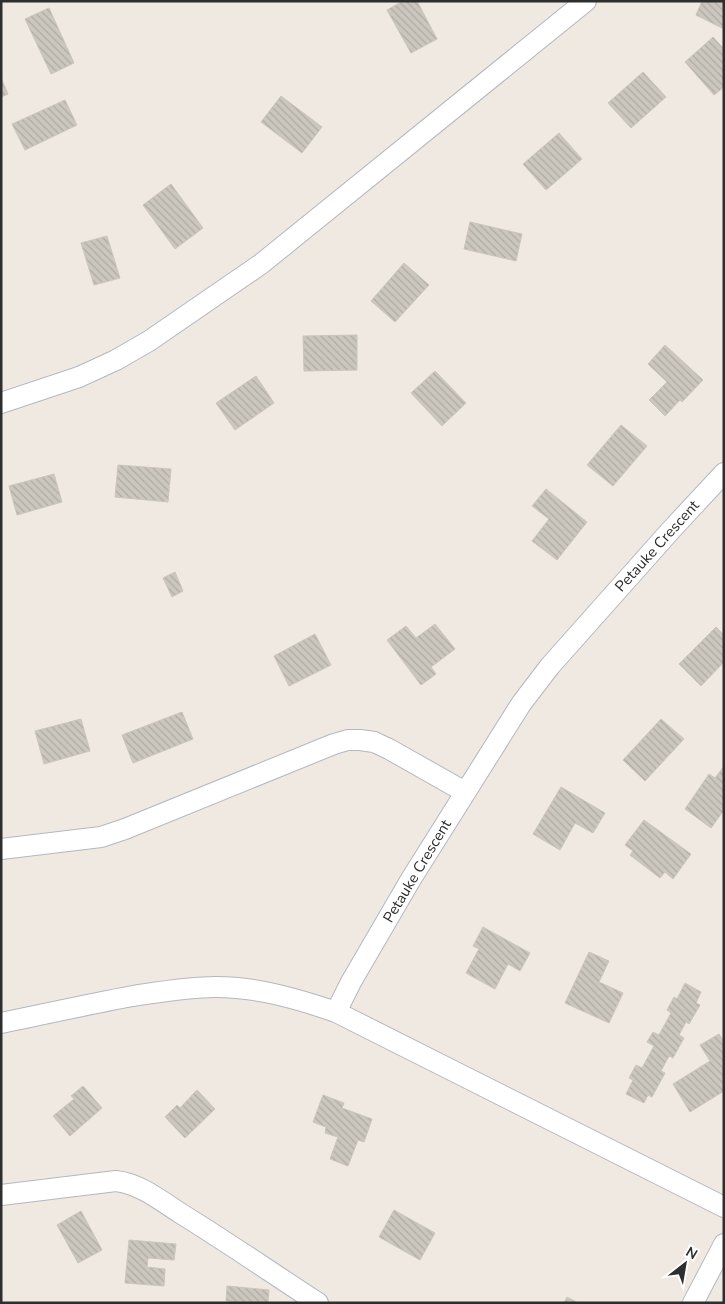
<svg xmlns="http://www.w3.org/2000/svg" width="725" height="1304" viewBox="0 0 725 1304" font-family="'Nunito Sans',sans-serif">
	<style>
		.building { fill: url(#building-back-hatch); stroke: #cbc5ba }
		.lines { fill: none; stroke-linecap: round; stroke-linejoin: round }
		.street-casing { stroke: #b4b7c1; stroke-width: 22 }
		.street { stroke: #fff; stroke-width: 20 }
		.labels { text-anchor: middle; stroke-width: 4; stroke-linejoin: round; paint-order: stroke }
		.street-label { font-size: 15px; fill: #2e2e2e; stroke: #fff }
	</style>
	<defs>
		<pattern id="building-back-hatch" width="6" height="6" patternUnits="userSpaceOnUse" patternTransform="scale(1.25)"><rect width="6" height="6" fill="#cbc7bf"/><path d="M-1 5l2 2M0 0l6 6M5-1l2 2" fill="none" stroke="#afaba4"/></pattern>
	</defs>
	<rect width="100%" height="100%" fill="#efe9e1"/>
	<!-- building -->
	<path class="building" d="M403,1H417L437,39L411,53L387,10Z
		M702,1H724V29L696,15Z
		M49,8L74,63L51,74L25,19Z
		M713,37L724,49V87L714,95L685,62Z
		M643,72L666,97L631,128L608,103Z
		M1,78L8,94L1,97Z
		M281,96L322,127L302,153L261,122Z
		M65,100L77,125L25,150L12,124Z
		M559,133L582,159L546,190L523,164Z
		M171,184L203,228L175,249L143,205Z
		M470,222L522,234L516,261L464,249Z
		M107,236L120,278L94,285L81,243Z
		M404,263L429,285L395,322L371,301Z
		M357,335V370L304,371L303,336Z
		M665,345L703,380L682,402L680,400L665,416L649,400L667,382L648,364Z
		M435,371L466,403L442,426L411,393Z
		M256,376L274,403L235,430L216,403Z
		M621,425L647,446L613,486L587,465Z
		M118,465L171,469L168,502L115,497Z
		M54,474L62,502L17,515L9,486Z
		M546,489L587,522L557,560L532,541L549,519L532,506Z
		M175,572L183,591L172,597L163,578Z
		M435,624L455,649L431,667L436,674L421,685L387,640L406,626L416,638Z
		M716,627L724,635V662L701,686L679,664Z
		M315,634L331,665L289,686L274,656Z
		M182,712L193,739L133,763L122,735Z
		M81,719L90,751L44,764L35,731Z
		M661,719L684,739L645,781L623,760Z
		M724,766V810L711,828L685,809L709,774L715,778Z
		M561,787L605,813L593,833L575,823L560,850L533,834Z
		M644,820L691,854L673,879L665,872L660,878L630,855L633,851L625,845Z
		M483,927L530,953L520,971L508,964L495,989L466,973L479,949L473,946Z
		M589,952L609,961L599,982L623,993L609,1023L565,1003Z
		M685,983L701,992L696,1003L700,1005L689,1024L686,1022L679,1035L684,1038L673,1058L669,1056L661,1071L665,1073L652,1097L648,1095L644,1103L626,1094L633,1080L629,1078L636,1065L642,1068L654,1046L647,1042L653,1032L659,1035L671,1013L667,1010L674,997L677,999Z
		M719,1034L724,1042V1091L690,1112L673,1084L710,1061L700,1045Z
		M83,1086L102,1108L70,1136L53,1116L74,1099L71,1096Z
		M197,1090L215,1109L185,1138L165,1117L177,1105L180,1108Z
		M323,1095L344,1103L342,1108L372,1119L364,1142L358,1140L348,1166L330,1159L338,1137L325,1133L326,1127L313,1122Z
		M394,1210L435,1233L420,1260L379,1237Z
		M81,1211L102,1250L78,1263L57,1225Z
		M129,1240L176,1244L174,1260L148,1258L147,1267L165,1269L164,1286L125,1283Z
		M227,1286L269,1290L268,1303H229V1301H226Z
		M567,1297L578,1303H564Z"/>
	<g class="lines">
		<defs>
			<path id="street" d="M1,403L79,377L116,360L149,341L261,264L586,1
				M1,849L101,837L125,829L334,744L348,740H360L374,742L389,749L465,792
				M336,1012L724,1207
				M1,1023C45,1014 89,1004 133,996C160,992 188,987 216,987C257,987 298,999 336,1012L351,982L411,879L521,704L550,666L671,530L724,473
				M1,1195L116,1181C140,1184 160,1200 180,1213C227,1242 272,1273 318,1303
				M693,1303L724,1244"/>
		</defs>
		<!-- street casing -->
		<use href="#street" class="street-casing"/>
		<!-- street -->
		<use href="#street" class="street"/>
	</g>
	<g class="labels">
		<!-- street labels -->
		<g class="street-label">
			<text transform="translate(657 546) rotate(-48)" y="5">Petauke Crescent</text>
			<text transform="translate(417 871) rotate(-59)" y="5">Petauke Crescent</text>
		</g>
	</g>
	<!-- border -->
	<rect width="725" height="1304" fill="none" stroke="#2e2e2e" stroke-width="5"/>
	<!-- north arrow -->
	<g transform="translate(685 1264) rotate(31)" stroke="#ffffff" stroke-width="4" paint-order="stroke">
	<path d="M0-4L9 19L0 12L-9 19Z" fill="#2e2e2e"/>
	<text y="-8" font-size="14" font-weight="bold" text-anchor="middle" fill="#2e2e2e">N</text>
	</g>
</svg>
